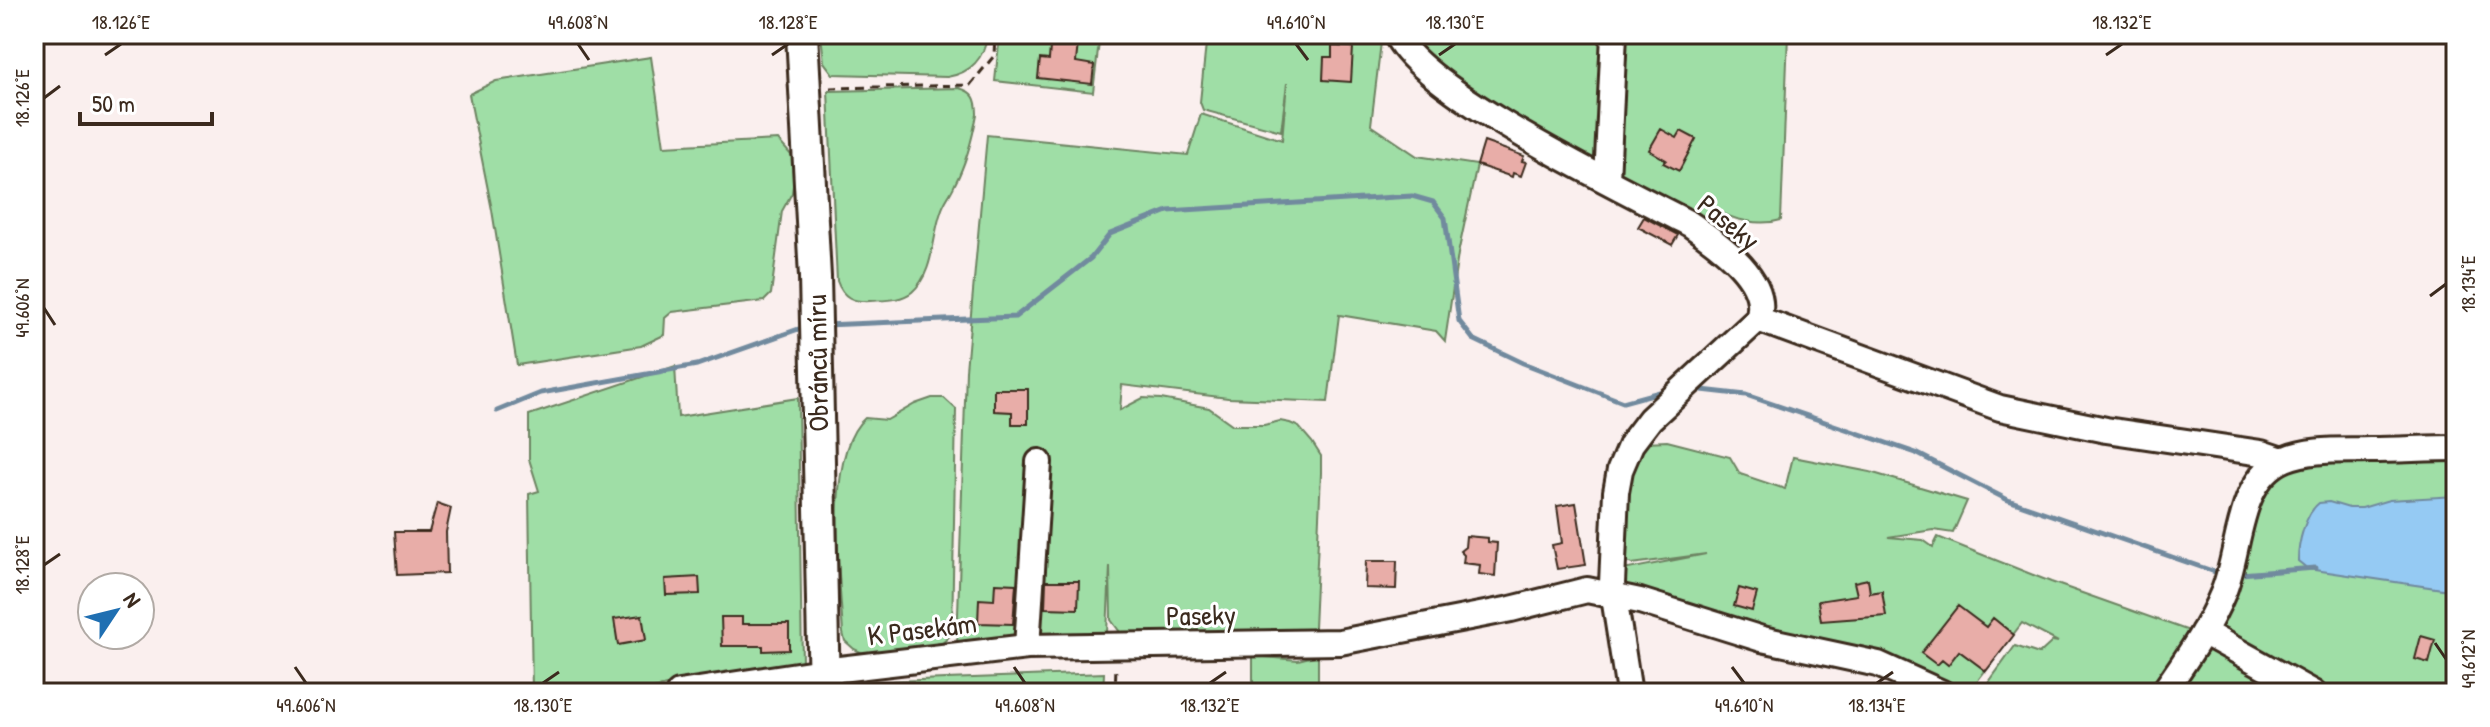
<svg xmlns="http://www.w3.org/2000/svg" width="2490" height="727" viewBox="0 0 2490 727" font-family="'Patrick Hand',sans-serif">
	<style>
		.green { fill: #9fdea6; stroke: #6d8462; stroke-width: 2 }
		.water { fill: #95caf3; stroke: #718a9e; stroke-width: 2 }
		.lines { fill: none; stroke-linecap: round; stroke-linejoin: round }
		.stream { stroke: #718a9e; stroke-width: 5 }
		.building { fill: #e8ada8; stroke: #3b2a1e; stroke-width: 2 }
		.minor-casing { stroke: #3b2a1e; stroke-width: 30 }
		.major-casing { stroke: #3b2a1e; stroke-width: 36 }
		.path { stroke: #3b2a1e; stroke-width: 3; stroke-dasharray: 8 6; stroke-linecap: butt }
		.minor { stroke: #fff; stroke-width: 24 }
		.major { stroke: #fff; stroke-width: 30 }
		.ticks { fill: none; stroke: #3b2a1e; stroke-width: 3 }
		.labels { text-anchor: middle; stroke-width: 6; stroke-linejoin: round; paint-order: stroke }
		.street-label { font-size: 28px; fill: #3b2a1e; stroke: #fff }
		.neatline { fill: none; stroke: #3b2a1e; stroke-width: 3 }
		.ticks-label { font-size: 20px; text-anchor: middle; fill: #3b2a1e }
	</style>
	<rect width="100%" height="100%" fill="#faefee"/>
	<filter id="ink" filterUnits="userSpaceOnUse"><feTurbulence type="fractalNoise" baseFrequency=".0125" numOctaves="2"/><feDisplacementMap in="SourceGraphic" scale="16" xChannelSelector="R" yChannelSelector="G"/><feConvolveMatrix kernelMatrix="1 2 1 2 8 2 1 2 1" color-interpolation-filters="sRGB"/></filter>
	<g filter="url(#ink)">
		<!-- green -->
		<path class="green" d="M821,34H988C984,58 972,73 947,77L833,74L824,62Z
			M1000,34H1100L1093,92L995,81Z
			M1207,34H1290V42L1291,34H1382L1371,125L1417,156L1477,165L1458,254L1445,341L1436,331L1339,315L1328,402L1228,398L1122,385L1120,410L1143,398L1161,399L1209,408L1233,425H1264L1280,421L1290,423L1299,427L1312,442L1321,456V473L1314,628L1306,633L1120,632L1111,620L1110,566L1107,633L957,645L966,370L987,135L1188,155L1201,114L1282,140L1287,83L1281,131L1203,110L1200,102Z
			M1405,34H1788L1781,220C1761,226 1730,221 1713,207L1712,220L1691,215L1601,170L1443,76Z
			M651,57L664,146L778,140L792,156L795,172L792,193L782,211L771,294L764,301L672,312L665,318L664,335L641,346L517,365L492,210L469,94L496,81Z
			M959,88C974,92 977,99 977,114C973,136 966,163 955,184C951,194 944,201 941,212C932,237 934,273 912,292C901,301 884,300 870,301C853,302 843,298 837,281L828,91Z
			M675,366L678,417L798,398L802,665L688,681L636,693H532L529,494L539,491L529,459V415Z
			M932,398H944L956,409L952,634L937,648L867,655L854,649L845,641L843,633C840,582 824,452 865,418L887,420L915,404Z
			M1667,441L1730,457L1740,474L1785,489L1793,457L1870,472L1967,501L1953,533L1933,530L1888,537L1923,540L1933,547L1938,537L2051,582L2195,633L2157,693H1981L2015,646L2039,654L2053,641L2058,642L2022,623L1968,693H1966L1890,656L1836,642L1761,631L1619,584L1623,570L1706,554L1632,564L1621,560L1627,471L1645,442Z
			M2456,454V693H2174L2258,500L2286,468L2309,461Z
			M1318,655V693H1253V656L1298,660Z
			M1104,673L1103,693H893V681Z"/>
		<!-- water -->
		<path class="water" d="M2456,496V591L2308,569L2298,561C2298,543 2305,514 2319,503L2329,502L2349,508H2362L2389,500Z"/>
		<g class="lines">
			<!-- stream -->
			<path class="stream" d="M825,325L1015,317L1091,258L1110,234L1168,211L1412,196L1433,202L1445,218L1459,321L1473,339L1523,363L1623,402L1667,390
				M1693,389L1746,395L1916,453L2008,500L2218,573
				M497,411L541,393L697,365L807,326
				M2240,574L2315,568"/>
		</g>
		<!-- building -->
		<path class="building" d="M1051,34H1079L1076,62L1094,65L1092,84L1038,78L1040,59L1049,60Z
			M1332,46L1353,47L1351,82L1323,80L1324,57H1332Z
			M1661,129L1677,138L1681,131L1696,139L1679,171L1663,163L1666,160L1649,150Z
			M1484,142L1524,156L1522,161L1526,162L1521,176L1513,173L1512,177L1477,165Z
			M1644,217L1678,235L1672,245L1638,227Z
			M994,389H1028V424H1012V412L994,411Z
			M437,503L451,508L446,532L447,573L397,575L394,532H429Z
			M1576,503L1586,565L1557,569L1552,545L1562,543L1557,506Z
			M1466,536L1488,538V542L1497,543L1495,576L1479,574L1480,565L1463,563L1464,555L1460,551L1465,547Z
			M1366,561H1397L1396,589L1365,588Z
			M699,577L700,594L666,595L665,579Z
			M1868,579L1870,593L1882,591L1886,616L1821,621L1818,601L1857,595L1854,582Z
			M1046,581H1079L1078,609L1045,608Z
			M995,583L1016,584L1013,624L978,623L979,599L994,600Z
			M1739,588L1757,593L1752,611L1734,606Z
			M1958,606L1986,627L1993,618L2014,635L1986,671L1959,651L1948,665L1942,660L1937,665L1921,653Z
			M642,615L646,640L618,645L614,619Z
			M721,617H742V624H789V650L763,651V646H722Z
			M2421,636L2435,640L2429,663L2415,659Z"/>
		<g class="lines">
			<defs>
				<path id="minor" d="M1396,34C1421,92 1627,191 1690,224C1717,243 1772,280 1758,319L1650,419L1631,444L1620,470L1616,492L1612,584L1629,693
					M1607,180L1614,34
					M1758,319L2000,408L2106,430L2261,453L2282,460
					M2203,632L2313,693
					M1027,647L1039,462
					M679,693L823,671L1027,647L1340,642L1511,609L1587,590L1640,601L1762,639L1878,664L1942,693
					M2163,693C2185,661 2208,629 2223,593C2241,551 2236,480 2285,459C2311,448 2343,451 2370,450C2399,450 2427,448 2456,448"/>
				<path id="major" d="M802,34L815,277L824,693"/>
			</defs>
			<!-- minor casing -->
			<use href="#minor" class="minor-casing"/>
			<!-- major casing -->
			<use href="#major" class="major-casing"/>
			<!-- path -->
			<path class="path" d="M830,88L970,85L994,56L995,34
				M1115,693L1116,666"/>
			<!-- minor -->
			<use href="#minor" class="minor"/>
			<!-- major -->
			<use href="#major" class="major"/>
		</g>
	</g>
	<!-- ticks -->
	<path class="ticks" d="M578,44L589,60M1296,44L1308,60M105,55L121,44M772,55L788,44M1439,55L1455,44M2106,55L2122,44M44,98L60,86M2430,296L2446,284M44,308L55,325M44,565L60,554M2435,643L2446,659M295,667L306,683M1014,667L1025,683M1732,667L1744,683M543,683L559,672M1210,683L1226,672M1877,683L1893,672"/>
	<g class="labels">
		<!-- street labels -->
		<g class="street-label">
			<text transform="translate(1729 222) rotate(39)" y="10">Paseky</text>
			<text transform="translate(817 363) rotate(-91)" y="10">Obránců míru</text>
			<text transform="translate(1201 615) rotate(-1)" y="10">Paseky</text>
			<text transform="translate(922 629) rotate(-7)" y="10">K Pasekám</text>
		</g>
	</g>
	<!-- margin -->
	<rect width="2490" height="727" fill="none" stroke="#fff" stroke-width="88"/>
	<!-- north arrow -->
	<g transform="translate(116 611) rotate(55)"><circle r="38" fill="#ffffff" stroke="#b1aaa5" stroke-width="2"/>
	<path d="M0-6L14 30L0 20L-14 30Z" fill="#1f6fb2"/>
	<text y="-12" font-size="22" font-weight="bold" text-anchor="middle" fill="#3b2a1e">N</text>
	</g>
	<!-- scale -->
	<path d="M80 112v12h132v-12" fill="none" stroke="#3b2a1e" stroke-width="4"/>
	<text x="92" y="112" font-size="24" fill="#3b2a1e" stroke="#ffffff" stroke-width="6" paint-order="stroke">50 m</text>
	<rect x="44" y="44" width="2402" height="639" class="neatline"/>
	<g class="ticks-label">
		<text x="121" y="29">18.126°E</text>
		<text x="578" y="29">49.608°N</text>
		<text x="788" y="29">18.128°E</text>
		<text x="1296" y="29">49.610°N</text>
		<text x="1455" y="29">18.130°E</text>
		<text x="2122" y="29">18.132°E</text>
		<text transform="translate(22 98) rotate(-90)" y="7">18.126°E</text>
		<text transform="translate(2468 284) rotate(-90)" y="7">18.134°E</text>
		<text transform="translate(22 308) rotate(-90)" y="7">49.606°N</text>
		<text transform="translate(22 565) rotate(-90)" y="7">18.128°E</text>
		<text transform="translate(2468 659) rotate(-90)" y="7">49.612°N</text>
		<text x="306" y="712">49.606°N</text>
		<text x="543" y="712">18.130°E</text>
		<text x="1025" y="712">49.608°N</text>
		<text x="1210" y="712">18.132°E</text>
		<text x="1744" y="712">49.610°N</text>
		<text x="1877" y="712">18.134°E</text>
	</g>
</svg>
